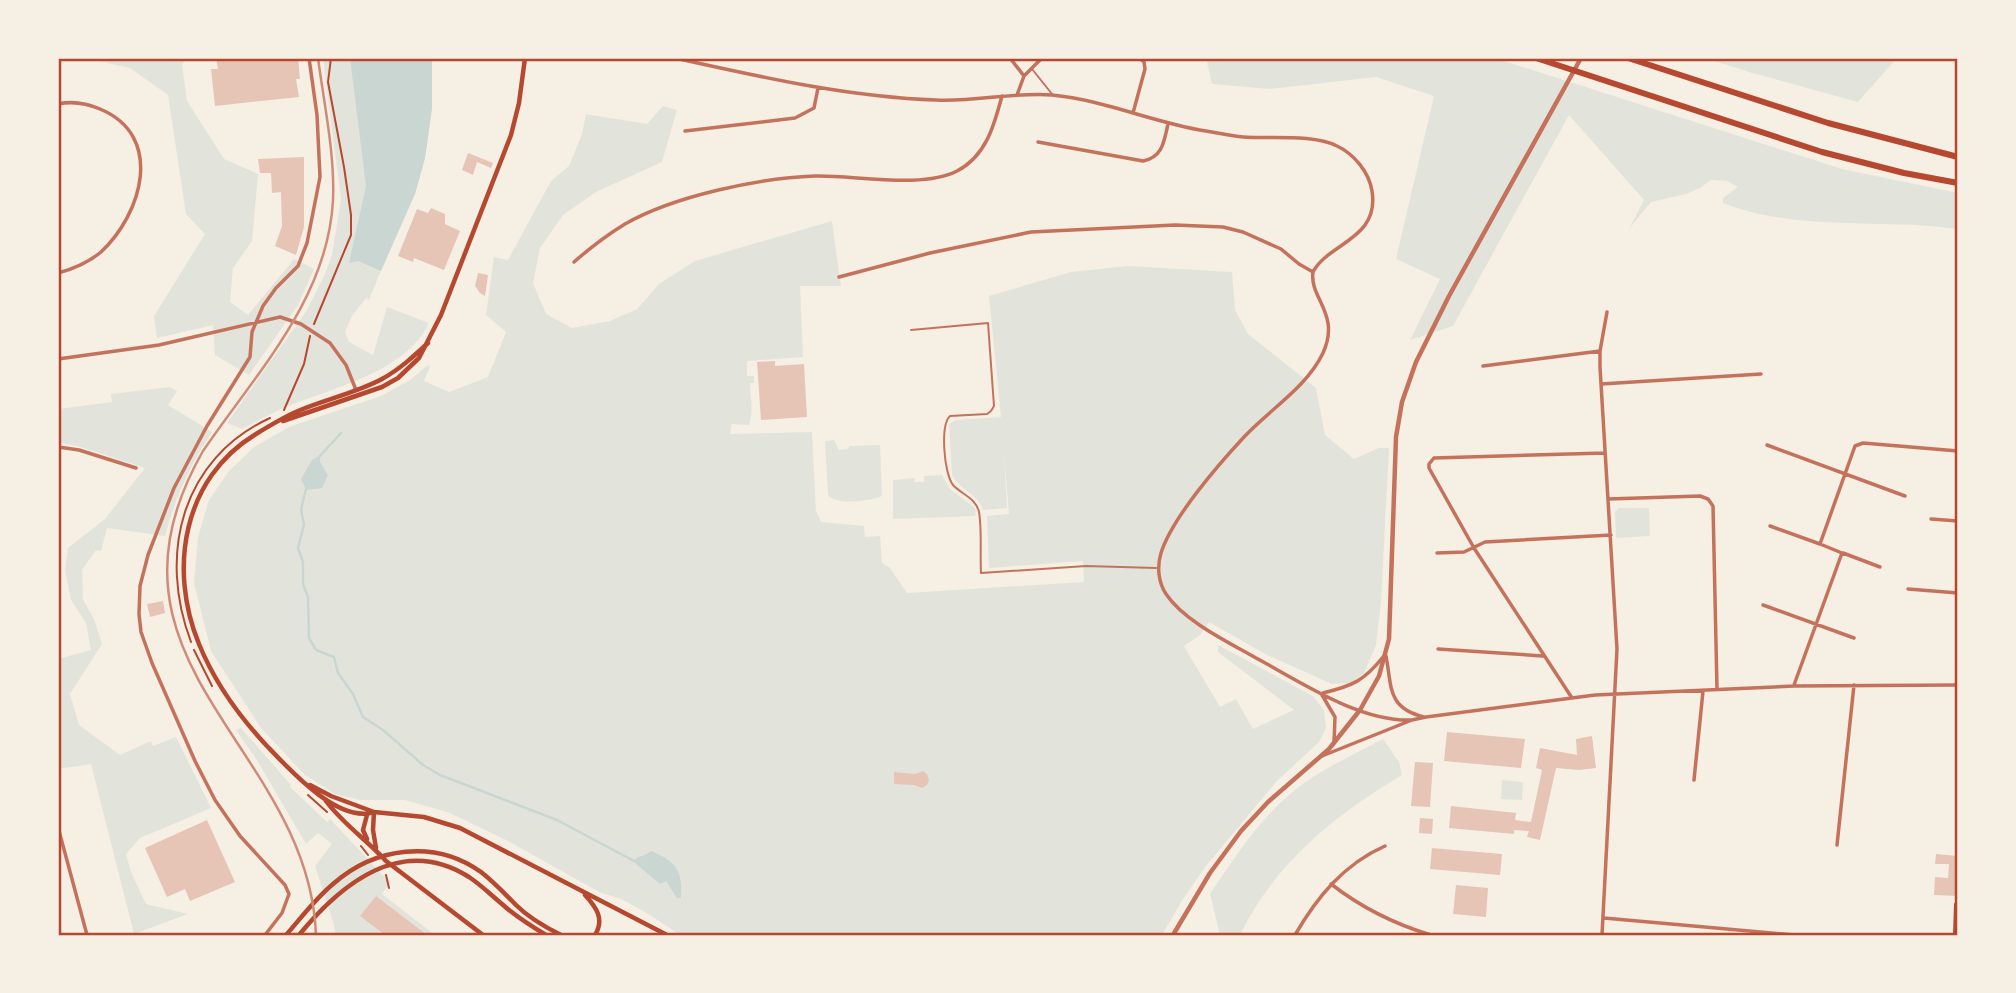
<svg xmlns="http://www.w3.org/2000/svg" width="2016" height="993" viewBox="0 0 2016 993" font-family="Quicksand,sans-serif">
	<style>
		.green { fill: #e2e4dc }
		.water { fill: #c9d6d2 }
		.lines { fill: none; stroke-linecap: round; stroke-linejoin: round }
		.stream { stroke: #c9d6d2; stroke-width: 2.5 }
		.building { fill: #e6c5b7 }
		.path { stroke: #b5482f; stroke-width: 2 }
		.service { stroke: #c5725c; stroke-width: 2 }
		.minor { stroke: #c5725c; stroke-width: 3.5 }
		.tertiary { stroke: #c5725c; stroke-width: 4.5 }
		.secondary { stroke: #b5482f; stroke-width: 4.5 }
		.motorway { stroke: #b5482f; stroke-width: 6 }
		.rail { stroke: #cf8b77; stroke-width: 2.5 }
		.neatline { fill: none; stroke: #b5482f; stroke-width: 2.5 }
	</style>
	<rect width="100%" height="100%" fill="#f6efe4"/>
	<!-- green -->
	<path class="green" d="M86,58H187L182,64L187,101L224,159L258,174L252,241L233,268L230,302L248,315L294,259L314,269L298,305L249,375L215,355L213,325L157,338L154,316L205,234L186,214L168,95L130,68Z
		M323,58H431L432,108L425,158L415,194L399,226L369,300L366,298L352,316L345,332L349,342L373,355L387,307L429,323C406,373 328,389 281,409C268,415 255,422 242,429L227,423L307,310L325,274L332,255L341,199Z
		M1206,58H1495L1842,169L1958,193V229C1881,218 1797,232 1723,203V198L1738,187L1727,181L1711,180L1700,188L1686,194L1651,202L1629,229L1644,200L1569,115L1453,326L1410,340L1440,279L1396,259L1434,96L1376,77L1270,89L1212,84Z
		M1705,58H1897L1858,102L1749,72Z
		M663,106L677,110L662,162L596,192L563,215L540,248L533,283L546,314L572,328L610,321L637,309L659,284L695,261L832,221L841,286H800L803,357L747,361V376H754V383H750C750,397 754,411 749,425L732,424L730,434L812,432L816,511L821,522L864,526L865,537L880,536L882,563L890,568L907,593L1084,582L1083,561L989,568L987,516L1009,514L1004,455L1007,508L983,510C978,494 960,490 952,475L949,424L956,420L1001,417L989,296L1071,272L1128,266L1232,272L1235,310L1248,334L1316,388L1325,435L1354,459L1379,448H1389L1381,602L1376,645L1364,673L1351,683L1332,684L1267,655L1209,622L1200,635L1184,646L1220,707L1236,699L1253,729L1294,710L1218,652V645L1313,696L1324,710L1326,728L1319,742L1276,782L1206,866L1183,899L1162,935H680L647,913L621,899L599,892L508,841L450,813L405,800H360L335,794L305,775L261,728L211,651L194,583L198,537L209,500L229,471L254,447L289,427L381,396L410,380L428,365L430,366L424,381L449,392L488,377L506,332L486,315L494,257L508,260L551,181L569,166L582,134L586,114L647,124Z
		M170,387L177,391L168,405L212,432C190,465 175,498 165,536L107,528L101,551L96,550L82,570L83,599L94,619L102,644L70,694L79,725L120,755L151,741L153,746L176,737L211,808L140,838L126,854L131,872L146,904L188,914L134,934L91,764L58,769V659L91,650L86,623L71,600L65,570L68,548L105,519L145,468L81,447L62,443L58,440V409L112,402L111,394Z
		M834,440L839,450L847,449L850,446L880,445L882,496C870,501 837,506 828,495L825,441Z
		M942,475L950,489L974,507L976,511L975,516L893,519V480L915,478L914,482H924V476Z
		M1619,508H1649L1650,536L1616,538L1615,512Z
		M241,728L291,785L290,787L327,822L330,819L390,883L382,894L435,935H335L334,925L315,866L332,844L318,833L306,844L258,762L236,730Z
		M1383,739L1399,762L1402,775C1335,815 1275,863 1240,935H1220L1210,894C1237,854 1264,812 1304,783C1328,766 1357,753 1383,739Z
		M1502,780L1523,782L1522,800L1501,799Z"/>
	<!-- water -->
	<path class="water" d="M350,58H431L432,62V108L425,158L415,194L381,271L358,261L349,263L366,186Z
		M320,455V462L328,475L322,488L306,490L301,479L312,460Z
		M651,851C676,861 683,871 681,898H677L666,881L660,884L636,864L634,861C639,855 646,856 651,851Z"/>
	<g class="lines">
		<!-- stream -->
		<path class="stream" d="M319,457L341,433
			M306,489L301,509L304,525L298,548L303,562V584L308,597L309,638L316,650L334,657L338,673L353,694L363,717L383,730L423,765L440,775L557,820L634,861"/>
	</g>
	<!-- building -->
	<path class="building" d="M216,58H298L300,79H296L299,97L215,106L211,69H218Z
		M468,153L493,163L491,168L477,162L473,175L462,170Z
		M304,157V227L296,255L275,246L282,226L281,192L272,193L271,173H260L258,159Z
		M431,208L445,214V224L460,231L444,270L414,258L413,262L398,256L417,209L428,213Z
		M478,273L488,275L485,296L480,293L475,286Z
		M775,361V366L804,364L807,417L761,420L757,362Z
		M163,601L165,613L150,617L147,604Z
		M1447,732L1525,739L1521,768L1444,761Z
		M1592,736L1596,768L1579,770L1556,768L1540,840L1527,837L1529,831L1514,830V834L1449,828L1451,806L1516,813L1515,820L1531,822L1542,770L1536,768L1540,748L1577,755L1576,739Z
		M1415,762L1433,763L1430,807L1411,806Z
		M923,771L927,774L929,780L927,785L922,788L914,785L894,784V772L915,774Z
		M1420,818L1433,819L1432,834L1419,833Z
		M207,820L235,882L190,901L185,889L167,897L145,848Z
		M1432,848L1502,854L1500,875L1430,869Z
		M1936,854L1958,856V896L1934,895L1935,877L1948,878L1949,864H1935Z
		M1456,885L1488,888L1486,917L1453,914Z
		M376,896L427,935H385L360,916Z"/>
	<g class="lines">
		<!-- path -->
		<path class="path" d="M314,324L351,235V215L344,167L328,82L331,58
			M284,410L304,364L310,336
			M191,642C158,555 181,459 270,418
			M194,650L212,686
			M308,795L327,812
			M361,846L368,855
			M386,875L389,888
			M1954,935L1955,904H1958"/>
		<!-- service -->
		<path class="service" d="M1032,69L1052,94
			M911,330L988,323L994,406L991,411L987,414L950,416C940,425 944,474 953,485C961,494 976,498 979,512C982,528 980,556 981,573L1086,566L1156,568"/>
		<!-- minor -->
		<path class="minor" d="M675,58C761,77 848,97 936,100C975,102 1013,92 1052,95C1105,100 1154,123 1206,131C1219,133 1231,136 1243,137C1271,139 1313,134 1337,146C1354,154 1369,172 1372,191C1380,239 1328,243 1313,272
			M1010,58L1024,76
			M1017,95L1024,76L1042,58
			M58,104C72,101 86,103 100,109C165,136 142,214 101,252C89,262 73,269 58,273
			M1133,113L1145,69L1144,62L1139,58
			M685,131L795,118L814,108L818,88
			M1038,142L1143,161C1163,157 1164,141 1168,124
			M574,262C590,248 607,235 625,224C674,196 759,178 815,176C854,175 923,189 957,171C986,156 994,126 1002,96
			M1313,272C1309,298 1341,314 1323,353C1307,387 1269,410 1244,437C1218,465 1172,518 1161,553C1157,566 1158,582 1166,594C1184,621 1228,642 1256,658C1301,682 1359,722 1412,720
			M839,277L930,253L1031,232L1175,225L1223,227L1243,232L1281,249L1299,264L1313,272
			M58,359L159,345L280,317L301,324L330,343L346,365L356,390
			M1483,366L1600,351
			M1601,384L1761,374
			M1767,445L1905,496
			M58,447L79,450L136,468
			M1608,499L1700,496L1708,499L1713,506L1717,689
			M1931,519L1958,521
			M1770,526L1820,544
			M1437,553L1464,552L1485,542L1611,535
			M1843,553L1880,567
			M1908,589L1958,593
			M1763,605L1854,638
			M1438,649L1543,656
			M1386,656C1392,687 1387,708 1424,717
			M1794,685L1842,553L1820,544L1855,446L1863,443L1958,451
			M1323,693C1352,686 1364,681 1383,657
			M1322,695L1335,717L1334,743
			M1572,698L1474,548L1429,468V464L1434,458L1605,453
			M1322,756L1412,720L1426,717L1595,695L1794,686L1958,685
			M1694,780L1703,691
			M58,827L87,935
			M1837,845L1854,685
			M1331,884C1362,908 1394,924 1431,935
			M1604,918L1794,935
			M265,935L282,913L289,894L285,885L240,836L215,800L195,761L152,663L141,632L139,614L140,586L148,555L174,488L207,426L250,357L252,332L263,306L276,288L298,266L307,243L320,177L317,115L309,58
			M1295,935C1317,897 1344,864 1385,846
			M1602,935L1617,649L1600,367V351L1607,312"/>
		<!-- tertiary -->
		<path class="tertiary" d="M1173,935L1210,873L1241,831L1268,802L1329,749L1360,710L1379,676L1389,639L1396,437L1402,402L1416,362L1449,296L1581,58"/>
		<!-- secondary -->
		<path class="secondary" d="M283,421L382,387L398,378L419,358L441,315L511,135L519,103L525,58
			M310,785L331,796L374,812L424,817L460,828L667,935
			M326,801C343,824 367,840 386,861L483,935
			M374,812C338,824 289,769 266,745C239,716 214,681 199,644C168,569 183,478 256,434C269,426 284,417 298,411C326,399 356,393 382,379C400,369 414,356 428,343
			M374,812L373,830L376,848
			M367,815L363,830L367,839
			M585,895C596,907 605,919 595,935
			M286,935C301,918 315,899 333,884C375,847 435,839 481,872C494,882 505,894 516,905C529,918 545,927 561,935
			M299,935C341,884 401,834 469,877C481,885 491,895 502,904C515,916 531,926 546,935"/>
		<!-- motorway -->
		<path class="motorway" d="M1536,58L1822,152L1904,173L1958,183
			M1628,58L1828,123L1958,157"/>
		<!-- rail -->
		<path class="rail" d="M316,935C309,745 81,665 203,451C256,373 328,299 333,200C335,154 324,104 318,58"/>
	</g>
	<!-- border -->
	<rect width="2016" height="993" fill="none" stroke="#f6efe4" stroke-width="119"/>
	<rect x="60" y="60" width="1896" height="874" class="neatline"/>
</svg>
